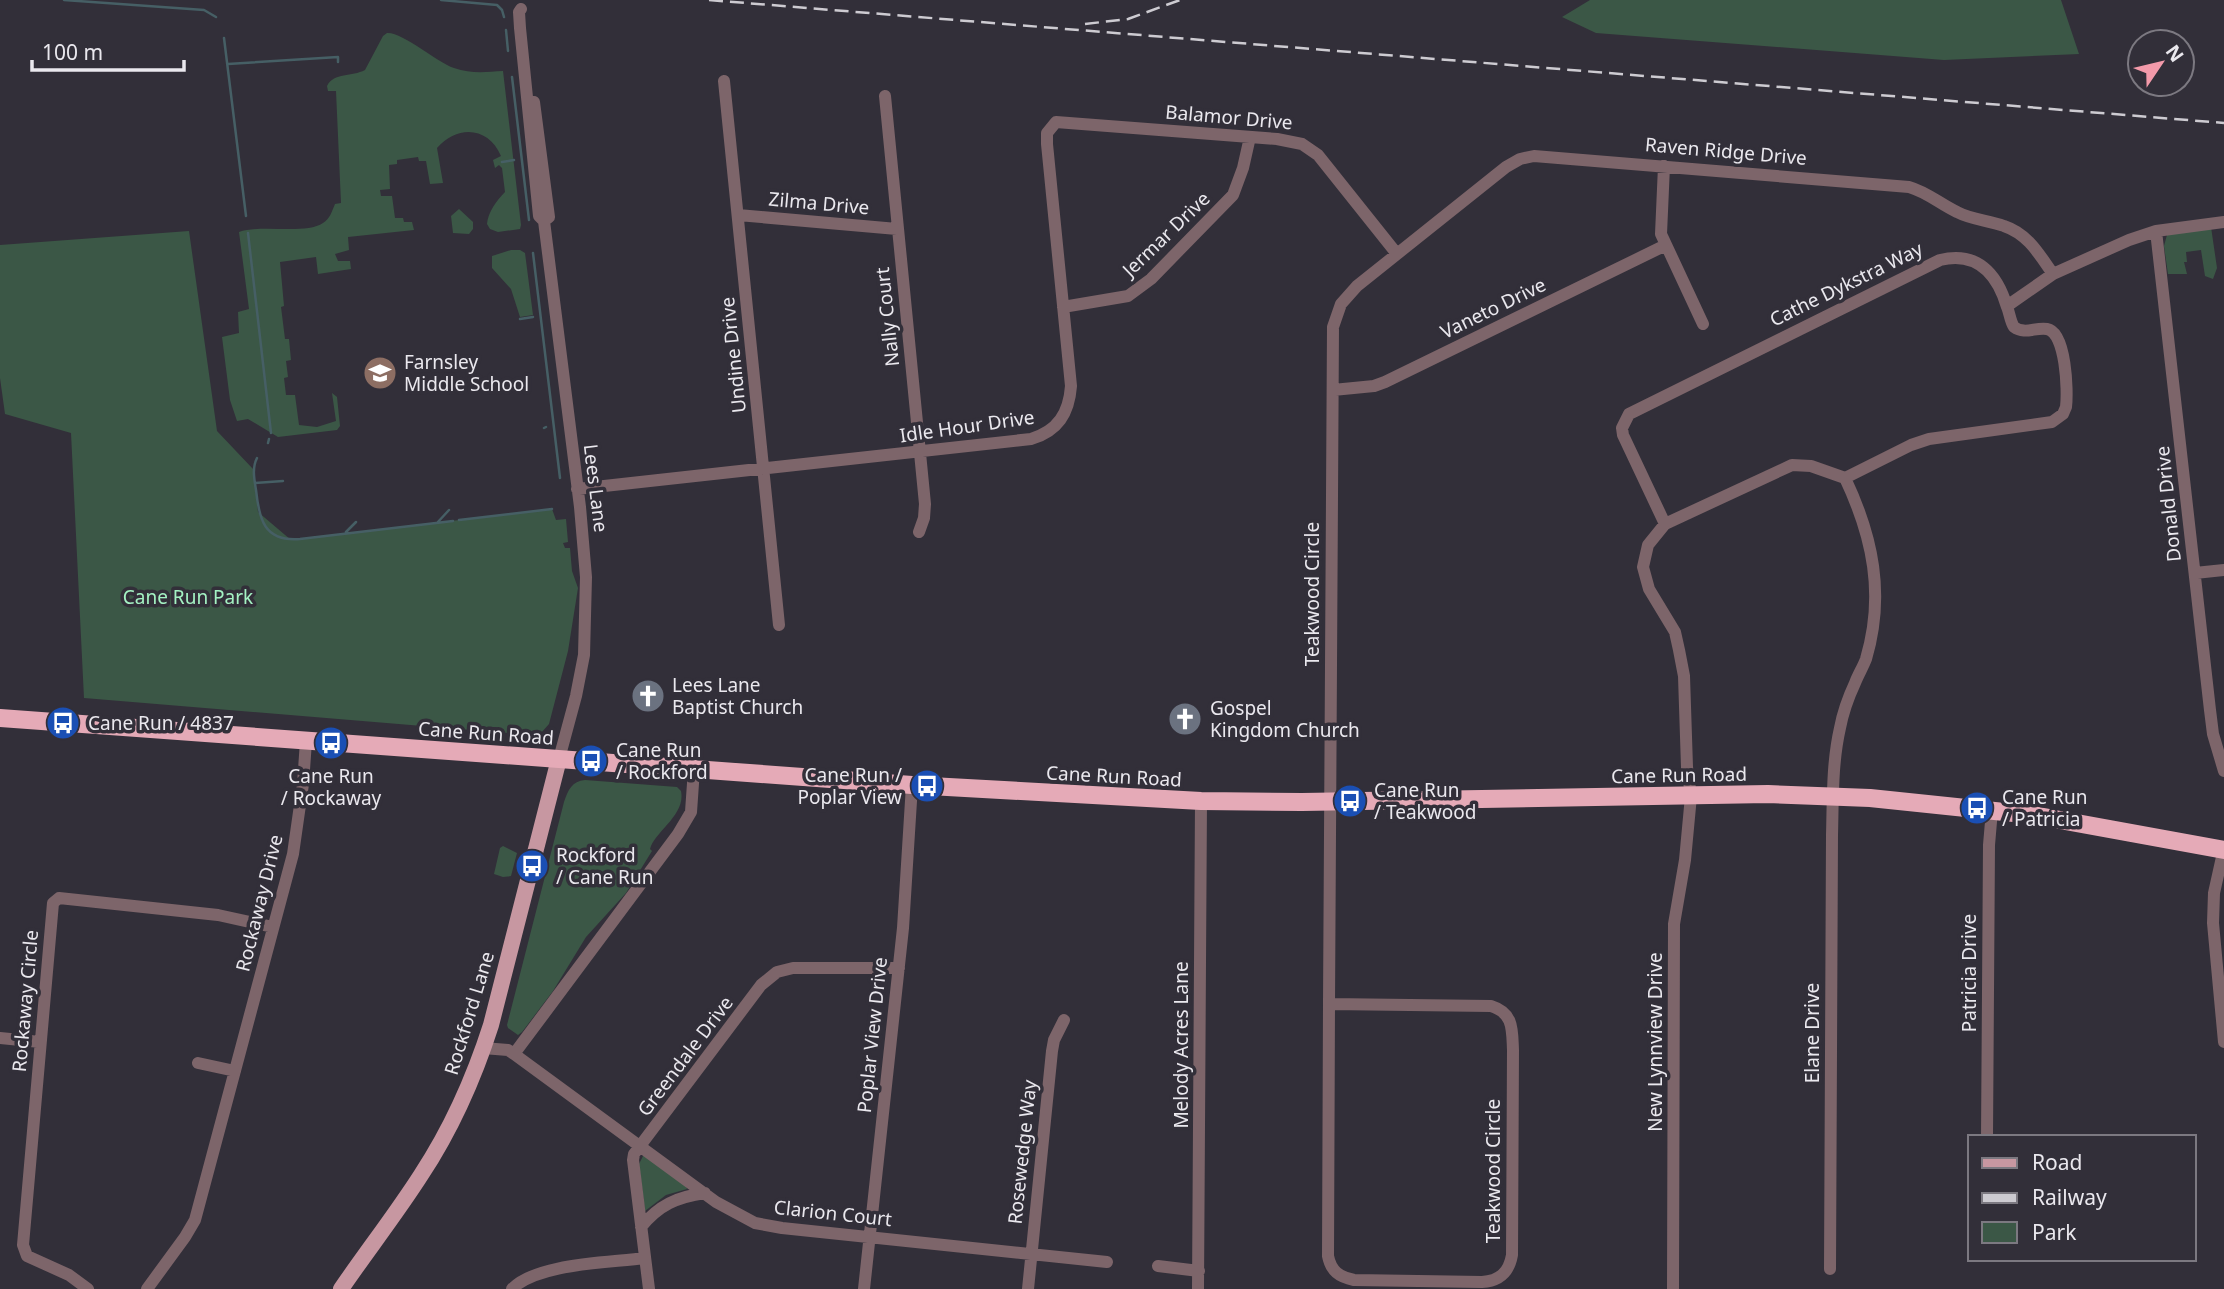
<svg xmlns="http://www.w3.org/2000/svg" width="2224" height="1289" viewBox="0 0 2224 1289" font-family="'Noto Sans',sans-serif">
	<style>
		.green { fill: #3b5746 }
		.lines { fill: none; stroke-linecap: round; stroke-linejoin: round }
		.stream { stroke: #465f65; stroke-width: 2.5 }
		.minor { stroke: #7d656a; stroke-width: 12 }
		.major { stroke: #c797a1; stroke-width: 16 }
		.highway { stroke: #e5aab7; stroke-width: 18 }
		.rail { stroke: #cdcbd1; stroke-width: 2.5; stroke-dasharray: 14 7; stroke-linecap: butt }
		.labels { text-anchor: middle; stroke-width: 7; stroke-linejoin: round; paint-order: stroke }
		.street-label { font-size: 19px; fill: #eae8ee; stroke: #322f39 }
		.poi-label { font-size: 19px; fill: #eae8ee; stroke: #322f39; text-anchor: start }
		.park-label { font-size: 19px; fill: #a4f2c3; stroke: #322f39 }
	</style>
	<rect width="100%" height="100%" fill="#322f39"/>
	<!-- green -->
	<path class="green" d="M1590,0H2061L2079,54L1944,60L1596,33L1562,17Z
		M387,33C403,32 436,62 454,68C471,74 486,72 503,71L521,225L520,229L498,232L490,229L487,224C488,212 497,200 505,192L502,168L499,165L495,168L493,160L501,156C489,127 458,124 437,148L443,183L430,184L426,161H419L418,157L397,160V164L389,165L390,189L380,190L381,196H392L395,218H403L404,222H412L414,230L348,237L349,250L335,254L338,261H350L351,269L318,274L316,257L280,262L284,306L281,307L285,339H289L291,360L286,361L288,377L284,378L286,395H295L299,425L317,427L336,421L332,393L337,397L340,426L337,430L278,437L248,419L237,421L230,400L222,337L239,333L238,312L249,309L239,232C261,224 306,235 323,223C330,219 332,211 335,204L341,203L336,91H328L327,86C334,72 352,77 365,70L383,36Z
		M459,209L473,222V229L469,234L453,233L451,216Z
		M2211,227L2217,268L2213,279L2205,276L2201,250L2186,252L2187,262H2184L2187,274H2168L2164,246L2167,235Z
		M189,231L217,431L253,469L258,512L291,540L552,509L556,520L566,519L568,542L563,543L565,548H570L572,571L578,588L568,651L549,724L541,733L530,735L84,698L71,433L5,414L0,378V245Z
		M511,250H520L525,253L533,315L520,317L511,289L492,268V256Z
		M585,780L677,787L681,791C686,815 655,831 650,849L652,851L626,893L586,937L553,991L522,1032L518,1035L508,1028L507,1025L564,802C568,790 572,781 585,780Z
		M503,846L517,853L511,876L503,877L494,874L500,848Z
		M644,1154L686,1186L687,1189L666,1195L645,1211L639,1164Z"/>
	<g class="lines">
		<!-- stream -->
		<path class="stream" d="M64,0L204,10L216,17
			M441,0L497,5L502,10L504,17
			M506,30L508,51
			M224,38L246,216
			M228,64L338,57V62
			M512,77L529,220
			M502,162L514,160
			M248,233L271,433
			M533,253L560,478
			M520,319L533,317
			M544,428L546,427
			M268,443L269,439
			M257,458C252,468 254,478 256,490C259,519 264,542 300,539L453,521
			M255,483L283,481
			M459,520L552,509
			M437,523L449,510
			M346,532L356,522"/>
		<!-- minor -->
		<path class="minor" d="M521,9L519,12L520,28L539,216L544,221L580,507L586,577L584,655L576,696L559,759
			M724,81L779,625
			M885,96L925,504L924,518L919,532
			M534,102L549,217L544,221
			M1664,166L1661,234L1703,324
			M738,215L897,229
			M2156,231L2210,710L2213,734L2224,771
			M2007,306L2053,274L2129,240L2156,231L2224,222
			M1063,307L1128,296L1151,279L1233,195L1243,168L1250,137
			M1333,390L1374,386L1385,382L1666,245
			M577,489L1031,439C1058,431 1069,413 1071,386L1047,144V133L1056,122L1277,139L1302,144L1318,155L1397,254
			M1665,524L1623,435L1622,428L1629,414L1940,260C1977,251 1997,273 2007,307C2010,314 2010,321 2014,327C2025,335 2035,327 2047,329C2066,332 2068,391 2066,407L2063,414L2052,422L1929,439L1911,445L1845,478L1811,466L1792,465L1665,524L1648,545L1643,567L1649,589L1675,632L1679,650L1684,676L1687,767L1691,796L1685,860L1674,924L1673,1289
			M2195,573L2224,570
			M2224,848L2214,893L2213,923L2224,1042
			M1329,1004L1333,327L1341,304L1357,286L1506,167L1520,159L1534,156L1909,187C1927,192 1940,204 1957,212C1972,220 1988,220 2004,226C2028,234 2039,254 2053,274
			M1329,1004L1491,1006C1514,1013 1512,1030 1513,1050L1512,1255C1509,1272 1500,1281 1482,1282L1354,1280C1339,1277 1331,1271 1328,1256Z
			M0,1038L40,1042
			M483,1048L508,1050L514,1054L716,1202L755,1223L782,1228L1107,1262
			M514,1054L678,834L691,812L694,769
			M198,1063L235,1071
			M1987,1137L1989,845L1992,810
			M641,1227C659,1205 677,1197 705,1193
			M1158,1266L1199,1271
			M1830,1269L1832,835C1833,799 1832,763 1840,728C1843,712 1848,698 1855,683C1858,675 1863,667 1866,659C1885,595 1873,537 1845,478
			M88,1289L69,1275L27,1256L23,1245L53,903L59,898L218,915L273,927
			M147,1289L185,1237L195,1220L293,854L303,784L306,741
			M512,1289C537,1263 609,1263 645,1258
			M649,1289L633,1160L634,1154L761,985L777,972L793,968H899
			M864,1289L903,928L912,785
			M1028,1289L1052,1051L1054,1040L1064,1020
			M1198,1289L1201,801"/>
		<!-- major -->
		<path class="major" d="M341,1289C367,1251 396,1214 421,1175C452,1128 474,1078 491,1025L559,759"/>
		<!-- highway -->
		<path class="highway" d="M0,718L912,785L1201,801L1302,802L1768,794L1870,798L2033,815L2224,850"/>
		<!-- rail -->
		<path class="rail" d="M709,0L2224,123
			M1085,24L1128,19L1180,0"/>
	</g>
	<!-- icons -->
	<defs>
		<symbol id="school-disc" viewBox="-11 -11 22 22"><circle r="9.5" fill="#8d6e63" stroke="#322f39"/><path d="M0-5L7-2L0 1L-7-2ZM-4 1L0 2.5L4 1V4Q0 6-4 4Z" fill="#fff"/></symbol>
		<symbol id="church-disc" viewBox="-11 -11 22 22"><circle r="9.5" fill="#6b7280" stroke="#322f39"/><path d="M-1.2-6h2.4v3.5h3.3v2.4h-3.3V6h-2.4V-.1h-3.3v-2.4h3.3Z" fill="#fff"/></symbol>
		<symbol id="bus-disc" viewBox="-11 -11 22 22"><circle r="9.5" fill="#1a4fb4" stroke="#322f39"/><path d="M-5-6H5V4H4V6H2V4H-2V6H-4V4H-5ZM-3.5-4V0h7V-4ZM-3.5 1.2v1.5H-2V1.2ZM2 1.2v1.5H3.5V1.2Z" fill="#fff"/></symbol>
	</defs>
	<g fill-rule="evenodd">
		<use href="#school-disc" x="361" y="354" width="38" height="38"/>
		<use href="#church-disc" x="629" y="677" width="38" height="38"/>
		<use href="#church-disc" x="1166" y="700" width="38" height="38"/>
		<use href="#bus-disc" x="44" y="704" width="38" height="38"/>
		<use href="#bus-disc" x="312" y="724" width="38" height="38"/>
		<use href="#bus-disc" x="572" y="742" width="38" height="38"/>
		<use href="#bus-disc" x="908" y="767" width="38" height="38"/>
		<use href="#bus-disc" x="1331" y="782" width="38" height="38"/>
		<use href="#bus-disc" x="1958" y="789" width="38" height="38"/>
		<use href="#bus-disc" x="513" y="847" width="38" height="38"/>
	</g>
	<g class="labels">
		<!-- street labels -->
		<g class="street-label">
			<text transform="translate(1229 117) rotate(5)" y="7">Balamor Drive</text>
			<text transform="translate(1726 151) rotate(5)" y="7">Raven Ridge Drive</text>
			<text transform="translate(819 203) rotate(5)" y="7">Zilma Drive</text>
			<text transform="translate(1166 234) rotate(-44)" y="7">Jermar Drive</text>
			<text transform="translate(1846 284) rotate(-26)" y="7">Cathe Dykstra Way</text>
			<text transform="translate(1493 308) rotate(-26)" y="7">Vaneto Drive</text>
			<text transform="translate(887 317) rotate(-96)" y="7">Nally Court</text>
			<text transform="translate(733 355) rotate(-96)" y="7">Undine Drive</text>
			<text transform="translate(967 426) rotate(-8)" y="7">Idle Hour Drive</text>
			<text transform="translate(596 488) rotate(83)" y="7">Lees Lane</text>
			<text transform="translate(2168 504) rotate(-96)" y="7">Donald Drive</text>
			<text transform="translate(1312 594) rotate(-90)" y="7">Teakwood Circle</text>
			<text transform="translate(486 733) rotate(4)" y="7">Cane Run Road</text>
			<text transform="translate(1679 775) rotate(-1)" y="7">Cane Run Road</text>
			<text transform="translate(1114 776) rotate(3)" y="7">Cane Run Road</text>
			<text transform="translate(259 903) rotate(-76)" y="7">Rockaway Drive</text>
			<text transform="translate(1969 973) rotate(-90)" y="7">Patricia Drive</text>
			<text transform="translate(25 1001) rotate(-85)" y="7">Rockaway Circle</text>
			<text transform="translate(469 1013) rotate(-73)" y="7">Rockford Lane</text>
			<text transform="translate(1812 1033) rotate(-90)" y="7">Elane Drive</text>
			<text transform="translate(872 1035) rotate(-84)" y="7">Poplar View Drive</text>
			<text transform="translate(1655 1042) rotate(-90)" y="7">New Lynnview Drive</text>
			<text transform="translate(1181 1045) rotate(-90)" y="7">Melody Acres Lane</text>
			<text transform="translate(685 1056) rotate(-53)" y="7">Greendale Drive</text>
			<text transform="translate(1022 1152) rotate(-84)" y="7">Rosewedge Way</text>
			<text transform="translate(1493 1171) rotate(-90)" y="7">Teakwood Circle</text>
			<text transform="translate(833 1213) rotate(6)" y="7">Clarion Court</text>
		</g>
		<!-- poi labels -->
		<g class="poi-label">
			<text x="404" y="369">Farnsley<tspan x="404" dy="22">Middle School</tspan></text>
			<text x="672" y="692">Lees Lane<tspan x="672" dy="22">Baptist Church</tspan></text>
			<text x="1210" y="715">Gospel<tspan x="1210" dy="22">Kingdom Church</tspan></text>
			<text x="88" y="730">Cane Run / 4837</text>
			<text x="616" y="757">Cane Run<tspan x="616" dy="22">/ Rockford</tspan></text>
			<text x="902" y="782" text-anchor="end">Cane Run /<tspan x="902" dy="22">Poplar View</tspan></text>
			<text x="331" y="783" text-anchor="middle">Cane Run<tspan x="331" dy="22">/ Rockaway</tspan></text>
			<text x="1374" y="797">Cane Run<tspan x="1374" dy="22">/ Teakwood</tspan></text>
			<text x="2002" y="804">Cane Run<tspan x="2002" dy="22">/ Patricia</tspan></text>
			<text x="556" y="862">Rockford<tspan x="556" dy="22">/ Cane Run</tspan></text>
		</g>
		<!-- park labels -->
		<g class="park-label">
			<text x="188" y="604">Cane Run Park</text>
		</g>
	</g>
	<!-- legend -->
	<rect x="1968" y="1135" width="228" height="126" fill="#322f39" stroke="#7c7981" stroke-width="2"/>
	<rect x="1982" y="1158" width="35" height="10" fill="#c797a1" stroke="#7c7981" stroke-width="2"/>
	<text x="2032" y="1170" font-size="21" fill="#eae8ee">Road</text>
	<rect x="1982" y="1193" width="35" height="10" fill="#cdcbd1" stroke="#7c7981" stroke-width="2"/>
	<text x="2032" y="1205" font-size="21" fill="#eae8ee">Railway</text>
	<rect x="1982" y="1222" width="35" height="21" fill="#3b5746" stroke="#7c7981" stroke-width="2"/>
	<text x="2032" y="1240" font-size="21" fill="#eae8ee">Park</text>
	<!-- north arrow -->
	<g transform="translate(2161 63) rotate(55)"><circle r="33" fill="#322f39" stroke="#7c7981" stroke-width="2"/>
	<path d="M0-5L12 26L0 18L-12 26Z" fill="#f39aaa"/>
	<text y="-10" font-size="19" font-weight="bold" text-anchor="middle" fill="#eae8ee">N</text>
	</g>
	<!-- scale -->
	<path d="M32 60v10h152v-10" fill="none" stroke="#eae8ee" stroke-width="3.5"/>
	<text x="42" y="60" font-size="21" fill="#eae8ee" stroke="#322f39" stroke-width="5" paint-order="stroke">100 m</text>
</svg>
